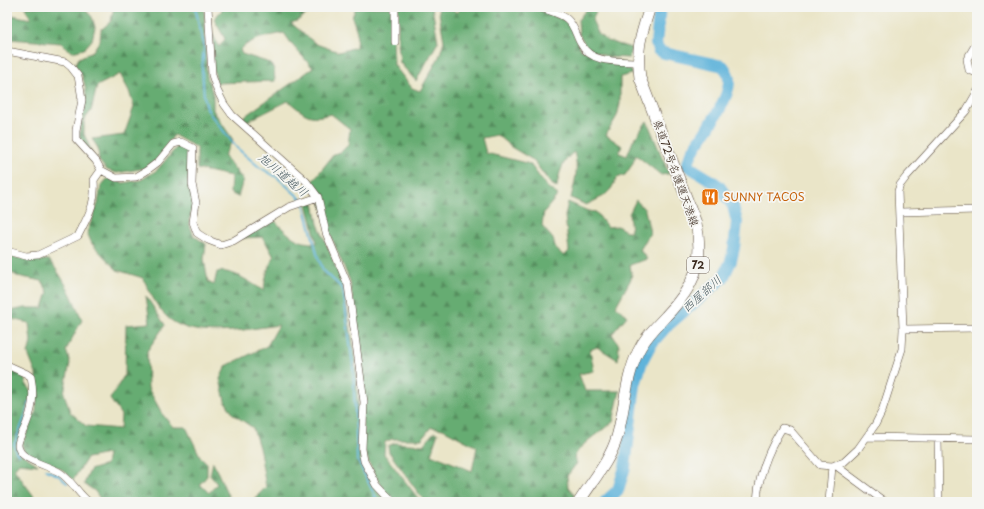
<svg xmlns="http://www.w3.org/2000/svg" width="984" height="509" viewBox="0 0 984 509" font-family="'Playpen Sans','Klee One',sans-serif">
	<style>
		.forest { fill: url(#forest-firs); stroke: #506b48 }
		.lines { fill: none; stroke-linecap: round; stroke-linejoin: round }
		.stream { stroke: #5eb3da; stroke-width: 2 }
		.river { stroke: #5eb3da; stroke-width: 12 }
		.street-casing { stroke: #554638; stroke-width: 8 }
		.primary-casing { stroke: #554638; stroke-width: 12 }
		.street { stroke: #fff; stroke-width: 7 }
		.primary { stroke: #fff; stroke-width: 11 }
		.labels { text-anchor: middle; stroke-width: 3.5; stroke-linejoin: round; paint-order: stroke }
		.shield { fill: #f6f6f2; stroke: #73675e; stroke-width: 1 }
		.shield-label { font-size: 10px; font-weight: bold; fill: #3b2a1e }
		.street-label { font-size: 11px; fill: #3b2a1e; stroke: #f6f6f2 }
		.food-label { font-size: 11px; fill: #c56008; stroke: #f6f6f2; text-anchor: start }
		.water-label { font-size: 12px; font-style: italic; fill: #475a60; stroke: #f6f6f2 }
	</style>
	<defs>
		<pattern id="forest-firs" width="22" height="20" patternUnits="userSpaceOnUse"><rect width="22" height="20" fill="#66ac72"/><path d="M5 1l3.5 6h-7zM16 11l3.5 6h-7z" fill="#558c5d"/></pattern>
	</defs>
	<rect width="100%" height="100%" fill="#f6f6f2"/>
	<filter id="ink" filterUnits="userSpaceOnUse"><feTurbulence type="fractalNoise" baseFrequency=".025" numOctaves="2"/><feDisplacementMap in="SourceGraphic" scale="8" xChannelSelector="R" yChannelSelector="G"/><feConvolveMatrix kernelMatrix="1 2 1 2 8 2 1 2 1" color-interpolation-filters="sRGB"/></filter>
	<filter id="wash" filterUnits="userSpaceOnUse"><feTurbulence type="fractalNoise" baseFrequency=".012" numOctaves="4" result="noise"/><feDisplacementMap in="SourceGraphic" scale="16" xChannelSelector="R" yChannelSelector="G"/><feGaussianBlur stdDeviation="0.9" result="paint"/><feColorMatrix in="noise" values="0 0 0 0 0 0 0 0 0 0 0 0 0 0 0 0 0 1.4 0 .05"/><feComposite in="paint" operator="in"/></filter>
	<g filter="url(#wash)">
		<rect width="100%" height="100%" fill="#eae5c8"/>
		<!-- forest -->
		<path class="forest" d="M25,7H83L92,17L95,27L92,40L84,49L72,52L61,43L9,39L7,47V14L31,19Z
			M114,7H204L207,77L213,94V110L233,140L224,155L243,180L238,197L230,193L231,176L197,169V148L174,135L158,158L146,168L117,173L107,170L99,161L98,148L92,139L124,135L134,107L129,91L120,74L97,86L91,111L84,120V134L92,153L79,137C80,124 85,112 86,100C87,88 83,74 75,65L79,58L93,51L100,40L101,30L111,21Z
			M222,7H317L297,21L291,23L316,44L339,52L356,47L357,32L352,17L356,7H392L394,65L412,88L420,91L439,57L444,41L438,7H450L457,13L462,7H533L564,20L570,26L581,50L630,65L632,74L620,77V104L617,116L606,135L622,146L619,153L627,156L633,141L647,121L669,174L661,175L636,155L632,165L625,175L617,178L611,189L604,196L586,205L571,198C575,180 579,170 574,152C563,159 558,175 557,188L550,183L533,160L511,147L497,135L482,138L486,153L530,164L547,187L558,195L544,212L542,226L553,239L556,249L564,256L569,251L565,216L568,202L588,211L596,212L607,227L617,226L626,231H631L629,214L636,200L645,210L650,233L640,250L647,259L630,265L632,277L616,306L627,316L612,334L619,345L618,360L597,347L590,350L594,371L579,374L585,391H620L613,422C602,431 579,444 574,458L577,463L567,476L568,487L575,495L571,502H425L389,452L388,446L395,443L423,445L434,432L438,433L431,454L472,471L477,447L443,429L431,427L422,439H392L385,442L384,454L421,502C415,502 403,504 397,501C381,493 368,463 363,446L359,342L350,281L327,227L320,196L312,182L334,154L341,152L348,145L350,129L331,114C308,120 306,115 288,101L248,121L242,118L313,68L293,46L284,33C269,36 251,38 240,50L242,54L270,63L274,69L275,81L217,83L213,68V35L219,47L225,39L214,19L222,10Z
			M398,7H432L438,42L416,81L400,63L398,42Z
			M588,7H598L592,20L599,35L608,41L631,48L629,58L609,57L588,49L579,34L578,20Z
			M182,146L190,150L193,204L189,223L194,236L206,244L204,259L208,282L214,285L217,272C233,269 251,283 264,291C265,278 267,269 274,257L263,237L242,238L275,221C289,235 297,244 317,243L307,204L314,202L318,224L343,284L355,356L358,401L359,449L361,462L379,493L387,502H251L266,487L260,451L253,428L233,414L225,401L220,379L226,366L267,346L279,325C246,329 189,343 163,313C155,304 149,290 143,278L117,270L92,244L87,232L98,204L101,186L108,178L123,183L141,180L157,170L176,148Z
			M7,256L30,260H49C64,278 73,298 82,320L66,350L70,363L64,393L70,412L86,426L120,429L121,415L110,399L125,374L126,325L150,323L146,296L165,325L147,351L148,388L163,415L173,427H186L200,456L207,463V476L200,484L209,493L217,484L210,475L213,462L231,502H102L95,491L84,484L90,470L106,465L108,454L87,458L73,480L63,470L33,457L24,451L22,445L36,411L37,392L36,374L28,354L31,342L29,323L12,319L10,311L25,308H43L48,292L42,281L17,276L7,270Z
			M7,367L23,374L26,384L32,391L19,452L38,465L19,463L14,469L38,502H7Z"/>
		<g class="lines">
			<!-- stream -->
			<path class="stream" d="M195,7L204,45L202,70L204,96L207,108L210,114L237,148L259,167L278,178L302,200
				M304,204L318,257L323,270L343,289L353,366L357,459L378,502
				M19,455L16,452L14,445L25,417L29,402
				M46,470L58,475L67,483"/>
			<!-- river -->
			<path class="river" d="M605,502L618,490L625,467L635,385L642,361L651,344L666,327L723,278L731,261L734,248L737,222L733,206L719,186L709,179L688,166C688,157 693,151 698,143C708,128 730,98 729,80C729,74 726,70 723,66L664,53L658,50L656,43L660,7"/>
		</g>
	</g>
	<g filter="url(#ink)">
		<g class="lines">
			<defs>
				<path id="street" d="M208,7L212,75L217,90L224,104L232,115L306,181L318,197L326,233L348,285L364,402L362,449L364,461L377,485L393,502
					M395,7V42
					M539,7C548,11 560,13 567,19C575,26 576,36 581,44C591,64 619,61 638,62
					M977,42L967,59L969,70L977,73
					M7,51L65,62L71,67L78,76L80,87L82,100L76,130V139L96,161L101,170L116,178L136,177L146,171L158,162L173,144L181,142L193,148L192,184L196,203L193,222L197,233L208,240L221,245L233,241L289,207L318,197
					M900,212L977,210
					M7,251L26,256L38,255L78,236C89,214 96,204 94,180L101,170
					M903,329L977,328
					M7,365L27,374L31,377C34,392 33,408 27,422C25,429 18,438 18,445C18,460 48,465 59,472C72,480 78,494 89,502
					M867,437L977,439
					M938,439L939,502
					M835,465L885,502
					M757,502C758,475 768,451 782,428L790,430L820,465L832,466L844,462L858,449L875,425L882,411L902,349L903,329L898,191L900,185L907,176L966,111L977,92
					M829,502L832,466"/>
				<path id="primary" d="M579,502C592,481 610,461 617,437C625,409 625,379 638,352C644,338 656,327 666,316C693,288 705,263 696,223L640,78C636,47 641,35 650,7"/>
			</defs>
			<!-- street casing -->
			<use href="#street" class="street-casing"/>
			<!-- primary casing -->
			<use href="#primary" class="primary-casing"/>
			<!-- street -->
			<use href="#street" class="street"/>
			<!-- primary -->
			<use href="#primary" class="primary"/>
		</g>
	</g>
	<!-- icons -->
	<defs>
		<symbol id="restaurant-square" viewBox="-11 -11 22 22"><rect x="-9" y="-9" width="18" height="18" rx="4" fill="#e8710a" stroke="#f6f6f2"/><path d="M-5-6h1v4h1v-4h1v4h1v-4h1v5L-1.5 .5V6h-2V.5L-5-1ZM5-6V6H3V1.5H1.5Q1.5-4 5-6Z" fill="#fff"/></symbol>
	</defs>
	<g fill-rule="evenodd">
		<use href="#restaurant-square" x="700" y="187" width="20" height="20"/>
	</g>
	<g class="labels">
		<!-- shield labels -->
		<rect class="shield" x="687" y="257" width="22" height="16" rx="3"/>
		<g class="shield-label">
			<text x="698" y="269">72</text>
		</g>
		<!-- street labels -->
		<g class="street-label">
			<text transform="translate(676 173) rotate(70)" y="4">県道72号名護運天港線</text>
		</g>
		<!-- food labels -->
		<g class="food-label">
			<text x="723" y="201">SUNNY TACOS</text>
		</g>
		<!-- water labels -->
		<g class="water-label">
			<text transform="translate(283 175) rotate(40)" y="4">旭川道越川</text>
			<text transform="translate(702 294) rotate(-42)" y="4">西屋部川</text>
		</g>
	</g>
	<!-- margin -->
	<rect width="984" height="509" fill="none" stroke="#f6f6f2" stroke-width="24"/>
</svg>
